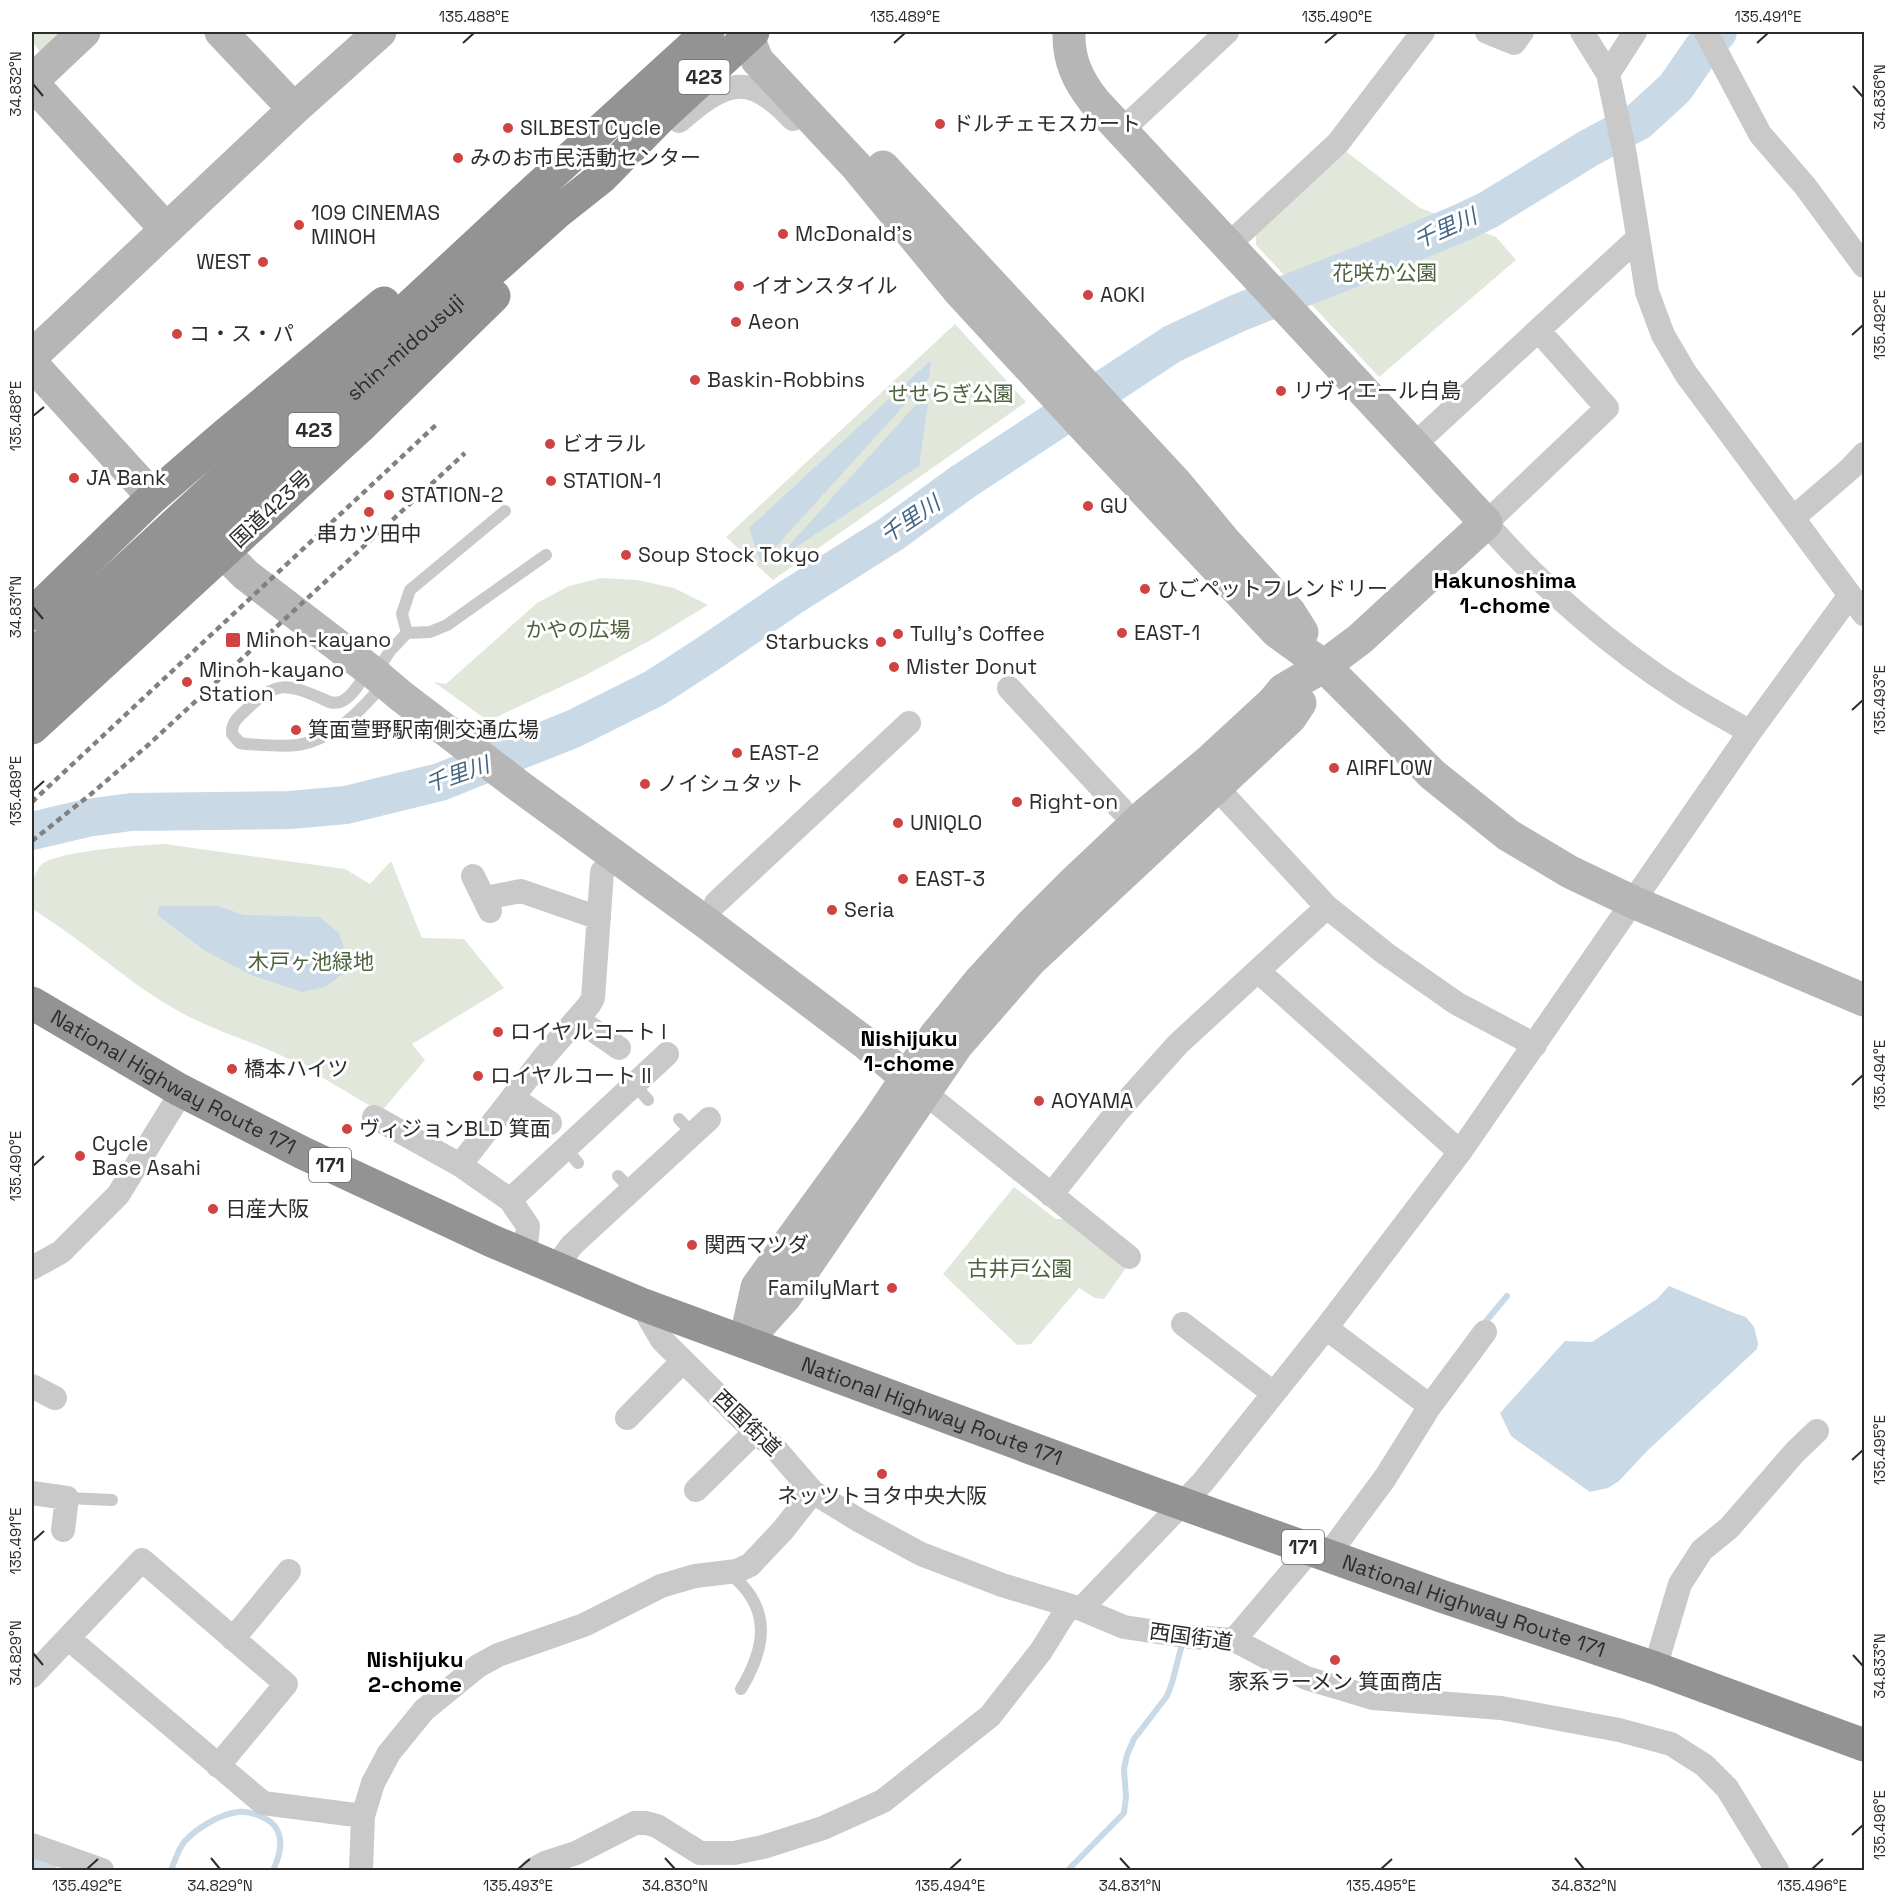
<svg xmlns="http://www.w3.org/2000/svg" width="1896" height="1902" viewBox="0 0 1896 1902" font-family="'Space Grotesk','Noto Sans JP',sans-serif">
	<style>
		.green { fill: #e1e8db }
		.water { fill: #c9d9e6 }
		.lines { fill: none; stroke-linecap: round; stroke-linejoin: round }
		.stream { stroke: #c9d9e6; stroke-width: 6 }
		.river { stroke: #c9d9e6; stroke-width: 38 }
		.lane { stroke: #c9c9c9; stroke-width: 12 }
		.street { stroke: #c9c9c9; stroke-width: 24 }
		.secondary { stroke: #b6b6b6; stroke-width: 33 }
		.highway { stroke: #939393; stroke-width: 33 }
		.rail { stroke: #818181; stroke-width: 4.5; stroke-dasharray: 6 4.5; stroke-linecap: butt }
		.ticks { fill: none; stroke: #2c2c2c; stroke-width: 2 }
		.poi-dot { fill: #cf4343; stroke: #fff; stroke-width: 2 }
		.labels { text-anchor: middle; stroke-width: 6; stroke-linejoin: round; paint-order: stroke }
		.shield { fill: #fff; stroke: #6b6b6b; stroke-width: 1.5 }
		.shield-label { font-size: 20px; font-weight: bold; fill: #2c2c2c }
		.poi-label { font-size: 21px; fill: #2c2c2c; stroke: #fff; text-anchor: start }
		.park-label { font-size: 21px; fill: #4d623f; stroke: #fff }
		.street-label { font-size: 21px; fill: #2c2c2c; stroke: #fff }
		.water-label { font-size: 22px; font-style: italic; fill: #456784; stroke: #fff }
		.neighbourhood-label { font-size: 22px; font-weight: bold; fill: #000; stroke: #fff }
		.neatline { fill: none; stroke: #2c2c2c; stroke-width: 2 }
		.ticks-label { font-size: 15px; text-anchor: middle; fill: #2c2c2c }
	</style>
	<rect width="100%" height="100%" fill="#fff"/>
	<!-- green -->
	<path class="green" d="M32,32H69L43,55L32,42Z
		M1344,150L1420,208L1496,237L1516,260L1379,377L1256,245V232Z
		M955,324L1026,402L773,580L726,537Z
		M601,578L637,580L674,588L708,605L649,641L586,675L488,721L434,682L446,684L537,603L569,586Z
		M164,844L345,869L370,884L391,861L422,938L464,939L504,988L412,1044L425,1060L381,1112C347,1093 313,1070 278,1054C243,1038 206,1028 173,1008C123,979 81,938 32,909C32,893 30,877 41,865C55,851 142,845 164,844Z
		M1014,1187L1056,1219H1066L1126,1268L1104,1299L1095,1298L1079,1288L1031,1344L1017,1345L943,1274Z"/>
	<!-- water -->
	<path class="water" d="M931,360L929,378L761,563L749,528Z
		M930,389L919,466L775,561Z
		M159,906H218L244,915L320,917L339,933L346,956L341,975L325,987L302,992L251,975L207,952L157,915Z
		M1669,1286L1734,1313L1746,1317L1754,1327L1758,1343L1757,1349L1647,1451L1619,1481L1608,1488L1590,1492L1511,1436L1500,1413L1565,1341L1592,1342L1657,1299Z"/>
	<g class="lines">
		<!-- stream -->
		<path class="stream" d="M1482,1326L1507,1296
			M171,1870C175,1861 178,1849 185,1841C197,1828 220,1814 238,1812C246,1811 253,1813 260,1816C286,1826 283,1850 273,1870
			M1068,1870L1124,1813L1126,1797L1124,1769L1127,1755L1134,1739L1167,1696L1172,1683L1181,1648"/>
		<!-- river -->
		<path class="river" d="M32,831L87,818L131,812L290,810L346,805L440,782L573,729L655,688L709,653L791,597L891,534L964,481L1172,344L1238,313L1371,261L1465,221L1488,210L1589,148L1639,121L1675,88L1702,49L1718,32
			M32,1868L38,1870"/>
		<!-- lane -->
		<path class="lane" d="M407,633L402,614L410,590L505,511
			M368,671C361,681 352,698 340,702C334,704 328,702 323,699C288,684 277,680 248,708C240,716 231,721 232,734L240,743L246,744C263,745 282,747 298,745C334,739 362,710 384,683
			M375,674L390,651L407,633L430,632L447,625L546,555
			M634,1084L648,1100
			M679,1119L693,1134
			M565,1148L578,1163
			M618,1176L632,1190
			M67,1498L112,1500
			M729,1573C772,1607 767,1646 741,1689"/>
		<!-- street -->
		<path class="street" d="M1487,32L1514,43L1522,32
			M1582,32L1608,74L1625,155L1647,292L1663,335L1686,374L1864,614
			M1706,32L1760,134L1805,186L1864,266
			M1608,74L1635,32
			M679,121C725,81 748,71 793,119
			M1121,131L1227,32
			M1227,246L1338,143L1423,32
			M1539,331L1607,408L1486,523C1541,586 1612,648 1683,693C1705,707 1728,719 1750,732L1850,595
			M1414,445L1637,239
			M1793,518L1851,468L1864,454
			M1009,688L1122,810
			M1216,787L1327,907L1386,954L1456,1003L1535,1045
			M473,876L490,911
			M485,898L521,891L599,918
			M716,903L909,723
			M1258,971L1460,1152
			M577,1019L619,1048
			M925,1093L1129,1257
			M513,1098L550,1123
			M374,1117L460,1165L510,1200L528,1226L525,1255
			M460,1165L544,1057L589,1005L593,998L602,872L616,856
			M1051,1195L1117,1112L1178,1044L1327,907
			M510,1200L667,1054
			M32,1268L61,1252L118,1195L176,1101L178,1089
			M555,1268L572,1245L709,1119
			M641,1304L662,1340L755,1432L773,1446L813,1492L860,1521L921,1554L1002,1585L1081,1609L1124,1627L1191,1637L1234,1640L1306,1678L1373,1698L1501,1708L1619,1730L1671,1744L1704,1765L1727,1788L1777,1870
			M1183,1324L1273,1393
			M1326,1328L1430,1406
			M32,1386L55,1398
			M627,1418L683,1361
			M696,1490L755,1432
			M32,1493L67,1498L63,1530
			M1328,1555L1385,1478L1430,1406L1485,1332
			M1081,1609L1203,1482L1326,1328L1460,1152L1750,732
			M68,1638L263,1803L363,1816
			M233,1639L289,1571
			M1234,1640L1311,1549
			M1655,1668L1680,1584L1702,1550L1729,1528L1795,1452L1817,1431
			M32,1676L142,1560L286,1684L218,1766
			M32,1845L102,1870
			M361,1870L363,1816L373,1783L389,1753L424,1710L478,1666L498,1655L584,1625L661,1586L695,1576L737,1571L750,1565L783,1530L813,1492
			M532,1870L545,1863L576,1853L635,1823H646L657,1826L700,1853H734L763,1847L823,1828L883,1801L990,1716L1041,1651L1069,1606"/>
		<!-- secondary -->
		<path class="secondary" d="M221,32L294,109
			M748,37L757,60L857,167L959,291L1092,435L1277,632L1324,666L1433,775L1508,835L1570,872L1633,902L1864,1000
			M32,81L84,32
			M32,83L166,229
			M883,167L1177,484L1227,544L1290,613L1302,632
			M32,356L294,109L380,32
			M32,364L153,497
			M223,552L246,575L375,674L401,696L519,786L708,924L864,1042L922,1091
			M746,1340L785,1297L957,1045L1030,961L1290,718L1300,703
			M745,1342L757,1287L877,1122L935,1036L979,982L1032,924L1074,882L1146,814L1207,763L1273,702L1283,690L1324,666L1360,639L1486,523L1095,102C1078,81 1068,60 1069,32"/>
		<!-- highway -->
		<g class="highway">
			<path d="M32,614L153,497L226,434L384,303"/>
			<path d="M32,656L253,452L525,199L708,32"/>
			<path id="s1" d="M32,689L353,394L559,211L602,177L661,117L753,32"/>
			<path d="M32,728L363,424L494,296"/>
			<path id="s2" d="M32,1003L178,1089L303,1153L492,1241L641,1304L1158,1495L1441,1596L1655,1668L1864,1745"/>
		</g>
		<!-- rail -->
		<path class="rail" d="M32,802L438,423
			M32,841L91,794L147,746L465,453"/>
	</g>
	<!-- ticks -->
	<path class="ticks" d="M463,43L474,33M894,43L905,33M1325,43L1337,33M1757,43L1768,33M33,84L43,96M1853,86L1863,97M1852,335L1863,325M33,416L44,407M33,607L43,619M1852,710L1863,700M33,791L44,781M1852,1085L1863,1075M33,1166L44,1156M1852,1460L1863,1450M33,1541L44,1531M33,1653L43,1665M1853,1655L1863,1666M1852,1835L1863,1825M211,1858L220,1869M665,1858L675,1869M1120,1858L1130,1869M1575,1858L1584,1869M87,1869L98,1859M518,1869L530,1859M950,1869L961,1859M1381,1869L1392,1859M1812,1869L1823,1859"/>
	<!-- markers -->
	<g class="poi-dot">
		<circle cx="940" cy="124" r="6"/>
		<circle cx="508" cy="128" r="6"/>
		<circle cx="458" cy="158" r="6"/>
		<circle cx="299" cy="225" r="6"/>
		<circle cx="783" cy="234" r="6"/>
		<circle cx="263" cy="262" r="6"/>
		<circle cx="739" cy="286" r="6"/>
		<circle cx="1088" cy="295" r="6"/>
		<circle cx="736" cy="322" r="6"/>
		<circle cx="177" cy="334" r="6"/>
		<circle cx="695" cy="380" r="6"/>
		<circle cx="1281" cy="391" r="6"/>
		<circle cx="550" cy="444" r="6"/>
		<circle cx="74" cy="478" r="6"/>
		<circle cx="551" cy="481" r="6"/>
		<circle cx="389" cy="495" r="6"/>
		<circle cx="1088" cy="506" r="6"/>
		<circle cx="369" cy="512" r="6"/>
		<circle cx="626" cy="555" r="6"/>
		<circle cx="1145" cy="589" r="6"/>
		<circle cx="1122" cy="633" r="6"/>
		<circle cx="898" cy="634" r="6"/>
		<rect x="225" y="632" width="16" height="16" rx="3"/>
		<circle cx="881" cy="642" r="6"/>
		<circle cx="894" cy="667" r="6"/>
		<circle cx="187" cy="682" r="6"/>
		<circle cx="296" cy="730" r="6"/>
		<circle cx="737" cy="753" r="6"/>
		<circle cx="1334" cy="768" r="6"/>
		<circle cx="645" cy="784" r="6"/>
		<circle cx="1017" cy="802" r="6"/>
		<circle cx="898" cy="823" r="6"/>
		<circle cx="903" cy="879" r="6"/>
		<circle cx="832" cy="910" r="6"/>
		<circle cx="498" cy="1032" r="6"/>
		<circle cx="232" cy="1069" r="6"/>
		<circle cx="478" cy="1076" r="6"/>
		<circle cx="1039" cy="1101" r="6"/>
		<circle cx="347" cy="1129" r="6"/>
		<circle cx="80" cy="1156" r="6"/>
		<circle cx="213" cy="1209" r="6"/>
		<circle cx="692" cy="1245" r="6"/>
		<circle cx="892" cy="1288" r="6"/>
		<circle cx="882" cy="1474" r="6"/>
		<circle cx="1335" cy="1660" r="6"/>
	</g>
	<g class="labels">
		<!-- shield labels -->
		<g class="shield">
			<rect x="678.5" y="60" width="51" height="34" rx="4.5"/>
			<rect x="288.5" y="413" width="51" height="34" rx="4.5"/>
			<rect x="309" y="1148" width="42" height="34" rx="4.5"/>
			<rect x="1282" y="1530" width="42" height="34" rx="4.5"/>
		</g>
		<g class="shield-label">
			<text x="704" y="84">423</text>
			<text x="314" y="437">423</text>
			<text x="330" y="1172">171</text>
			<text x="1303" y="1554">171</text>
		</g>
		<!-- poi labels -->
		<g class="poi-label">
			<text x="952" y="131">ドルチェモスカート</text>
			<text x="520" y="135">SILBEST Cycle</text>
			<text x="470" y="165">みのお市民活動センター</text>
			<text x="311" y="220">109 CINEMAS<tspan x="311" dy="24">MINOH</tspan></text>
			<text x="795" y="241">McDonald's</text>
			<text x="251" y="269" text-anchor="end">WEST</text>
			<text x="751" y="293">イオンスタイル</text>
			<text x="1100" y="302">AOKI</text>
			<text x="748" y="329">Aeon</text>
			<text x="189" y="341">コ・ス・パ</text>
			<text x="707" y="387">Baskin-Robbins</text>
			<text x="1293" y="398">リヴィエール白島</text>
			<text x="562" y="451">ビオラル</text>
			<text x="86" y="485">JA Bank</text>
			<text x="563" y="488">STATION-1</text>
			<text x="401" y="502">STATION-2</text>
			<text x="1100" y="513">GU</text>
			<text x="369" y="541" text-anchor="middle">串カツ田中</text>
			<text x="638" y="562">Soup Stock Tokyo</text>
			<text x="1157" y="596">ひごペットフレンドリー</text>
			<text x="1134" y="640">EAST-1</text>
			<text x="910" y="641">Tully's Coffee</text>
			<text x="246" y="647">Minoh-kayano</text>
			<text x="869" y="649" text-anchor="end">Starbucks</text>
			<text x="906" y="674">Mister Donut</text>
			<text x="199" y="677">Minoh-kayano<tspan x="199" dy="24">Station</tspan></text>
			<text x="308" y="737">箕面萱野駅南側交通広場</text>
			<text x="749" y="760">EAST-2</text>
			<text x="1346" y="775">AIRFLOW</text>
			<text x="657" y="791">ノイシュタット</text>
			<text x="1029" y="809">Right-on</text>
			<text x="910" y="830">UNIQLO</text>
			<text x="915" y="886">EAST-3</text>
			<text x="844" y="917">Seria</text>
			<text x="510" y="1039">ロイヤルコート I</text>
			<text x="244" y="1076">橋本ハイツ</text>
			<text x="490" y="1083">ロイヤルコート II</text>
			<text x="1051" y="1108">AOYAMA</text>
			<text x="359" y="1136">ヴィジョンBLD 箕面</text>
			<text x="92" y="1151">Cycle<tspan x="92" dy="24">Base Asahi</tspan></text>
			<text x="225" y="1216">日産大阪</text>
			<text x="704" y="1252">関西マツダ</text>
			<text x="880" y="1295" text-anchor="end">FamilyMart</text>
			<text x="882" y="1503" text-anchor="middle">ネッツトヨタ中央大阪</text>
			<text x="1335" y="1689" text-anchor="middle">家系ラーメン 箕面商店</text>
		</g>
		<!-- park labels -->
		<g class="park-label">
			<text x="1385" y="280">花咲か公園</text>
			<text x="951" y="401">せせらぎ公園</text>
			<text x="578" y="637">かやの広場</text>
			<text x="311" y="969">木戸ヶ池緑地</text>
			<text x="1020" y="1276">古井戸公園</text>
		</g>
		<!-- street labels -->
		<g class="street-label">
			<text dy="7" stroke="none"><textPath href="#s1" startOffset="506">shin-midousuji</textPath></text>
			<text transform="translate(271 509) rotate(-43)" y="7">国道423号</text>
			<text dy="7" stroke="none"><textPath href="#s2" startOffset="162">National Highway Route 171</textPath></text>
			<text dy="7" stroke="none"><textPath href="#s2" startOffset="990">National Highway Route 171</textPath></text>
			<text transform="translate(747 1423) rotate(44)" y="7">西国街道</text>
			<text dy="7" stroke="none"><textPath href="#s2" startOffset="1566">National Highway Route 171</textPath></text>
			<text transform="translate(1191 1637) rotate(8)" y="7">西国街道</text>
		</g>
		<!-- water labels -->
		<g class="water-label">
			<text transform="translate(1445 228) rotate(-24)" y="8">千里川</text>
			<text transform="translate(910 519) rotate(-34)" y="8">千里川</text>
			<text transform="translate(457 774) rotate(-19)" y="8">千里川</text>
		</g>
		<!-- neighbourhood labels -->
		<g class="neighbourhood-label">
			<text x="1505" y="588">Hakunoshima<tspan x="1505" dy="25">1-chome</tspan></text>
			<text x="909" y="1046">Nishijuku<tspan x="909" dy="25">1-chome</tspan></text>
			<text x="415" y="1667">Nishijuku<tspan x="415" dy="25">2-chome</tspan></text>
		</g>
	</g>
	<!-- border -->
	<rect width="1896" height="1902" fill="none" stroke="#ffffff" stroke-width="66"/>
	<rect x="33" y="33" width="1830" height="1836" class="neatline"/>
	<g class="ticks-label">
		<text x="474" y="22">135.488°E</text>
		<text x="905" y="22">135.489°E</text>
		<text x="1337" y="22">135.490°E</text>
		<text x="1768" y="22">135.491°E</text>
		<text transform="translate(16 84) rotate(-90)" y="5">34.832°N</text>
		<text transform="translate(1880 97) rotate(-90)" y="5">34.836°N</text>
		<text transform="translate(1880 325) rotate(-90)" y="5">135.492°E</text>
		<text transform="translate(16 416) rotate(-90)" y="5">135.488°E</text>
		<text transform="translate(16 607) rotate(-90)" y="5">34.831°N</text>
		<text transform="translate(1880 700) rotate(-90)" y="5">135.493°E</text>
		<text transform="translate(16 791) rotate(-90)" y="5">135.489°E</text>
		<text transform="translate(1880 1075) rotate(-90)" y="5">135.494°E</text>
		<text transform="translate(16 1166) rotate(-90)" y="5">135.490°E</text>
		<text transform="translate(1880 1450) rotate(-90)" y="5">135.495°E</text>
		<text transform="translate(16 1541) rotate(-90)" y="5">135.491°E</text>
		<text transform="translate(16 1653) rotate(-90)" y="5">34.829°N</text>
		<text transform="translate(1880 1666) rotate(-90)" y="5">34.833°N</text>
		<text transform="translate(1880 1825) rotate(-90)" y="5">135.496°E</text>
		<text x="87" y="1891">135.492°E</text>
		<text x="220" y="1891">34.829°N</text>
		<text x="518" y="1891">135.493°E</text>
		<text x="675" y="1891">34.830°N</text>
		<text x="950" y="1891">135.494°E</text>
		<text x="1130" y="1891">34.831°N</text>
		<text x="1381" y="1891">135.495°E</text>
		<text x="1584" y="1891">34.832°N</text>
		<text x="1812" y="1891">135.496°E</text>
	</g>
</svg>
